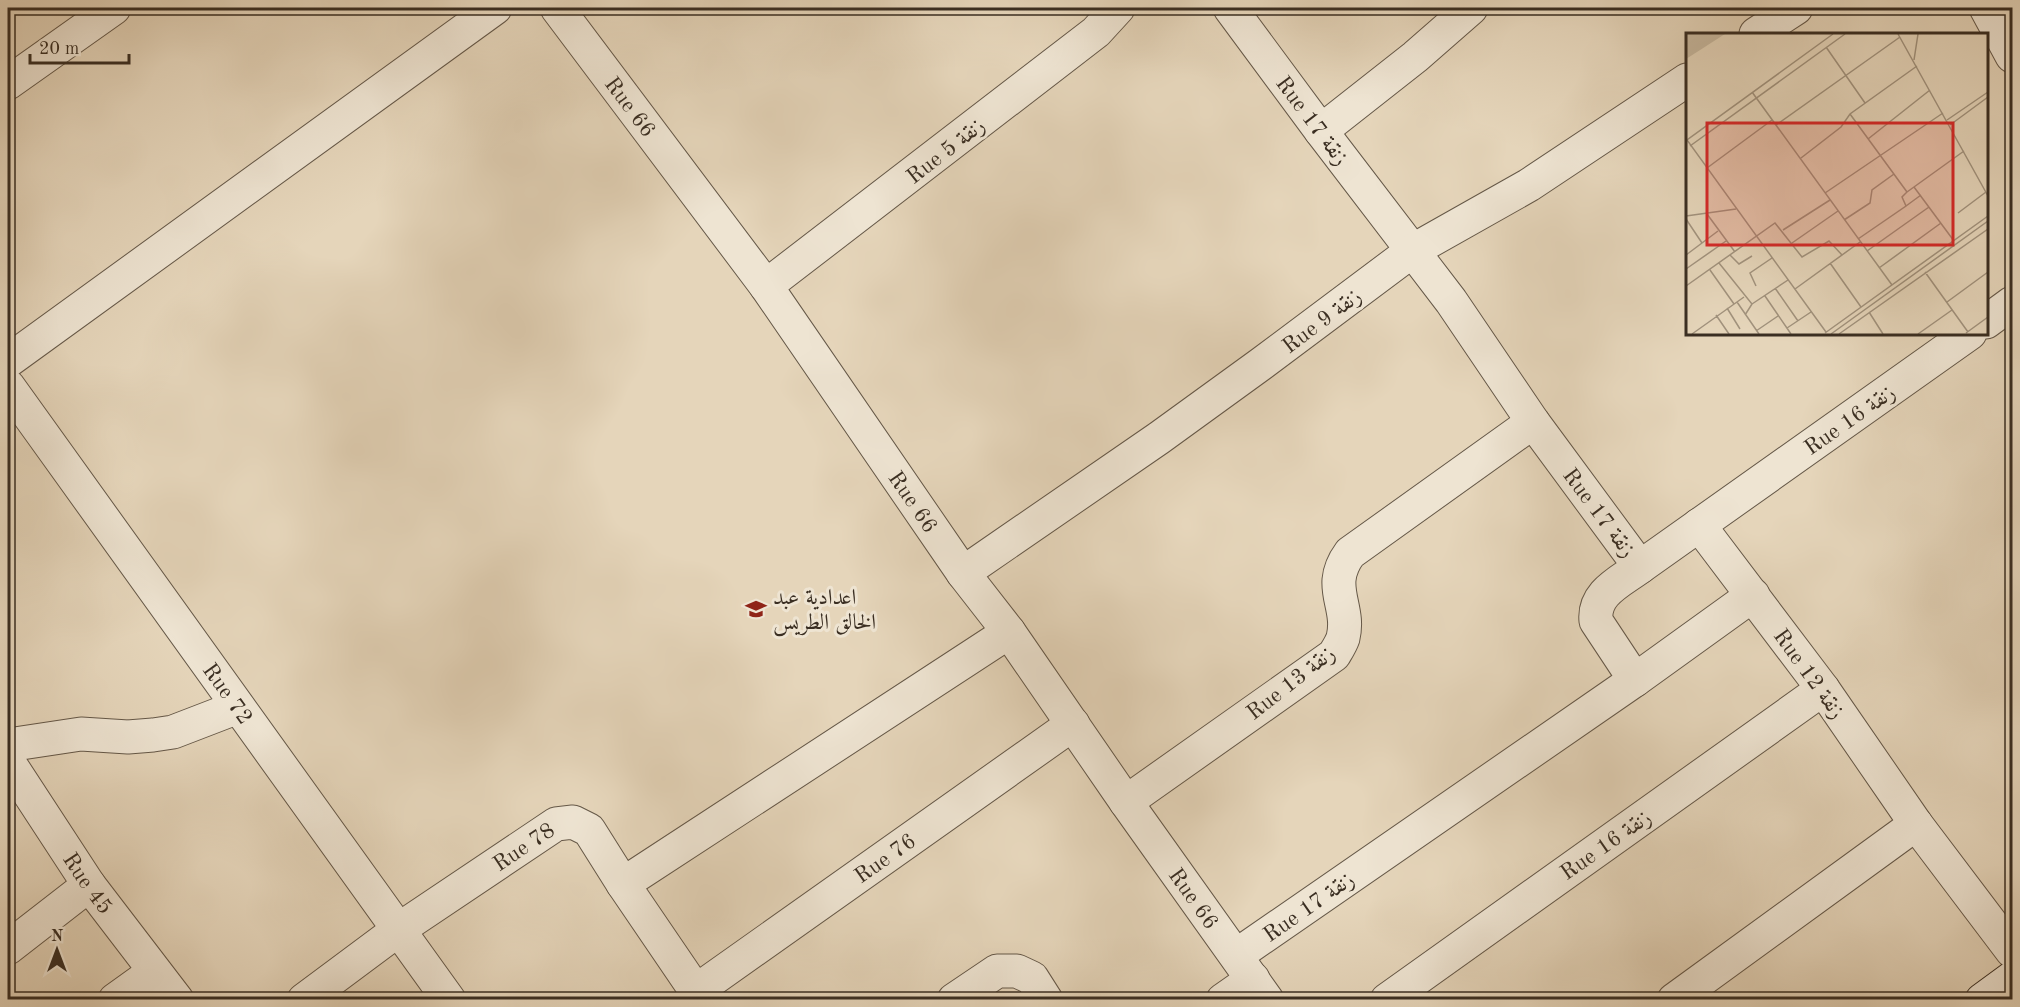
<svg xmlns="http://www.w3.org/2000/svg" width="2020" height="1007" viewBox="0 0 2020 1007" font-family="'Old Standard TT',Amiri,serif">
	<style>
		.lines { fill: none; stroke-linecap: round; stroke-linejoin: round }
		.street-casing { stroke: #655848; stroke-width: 35 }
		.secondary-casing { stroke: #3a2e22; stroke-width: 35 }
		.street { stroke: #eee4d2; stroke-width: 33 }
		.secondary { stroke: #eee4d2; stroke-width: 33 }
		.labels { text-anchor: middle; stroke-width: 6; stroke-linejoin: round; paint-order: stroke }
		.street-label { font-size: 22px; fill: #3a2e22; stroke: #eee4d2 }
		.poi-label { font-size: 22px; fill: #3a2e22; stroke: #eee4d2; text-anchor: start }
		.inset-road { fill: none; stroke: #a1927d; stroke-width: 1.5 }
		.view { fill: #d62828; fill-opacity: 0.15; stroke: #d62828; stroke-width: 3 }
		.inset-edge { fill: none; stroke: #3a2e22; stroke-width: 3 }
	</style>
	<rect width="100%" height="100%" fill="#e5d5ba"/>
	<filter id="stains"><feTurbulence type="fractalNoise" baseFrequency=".00333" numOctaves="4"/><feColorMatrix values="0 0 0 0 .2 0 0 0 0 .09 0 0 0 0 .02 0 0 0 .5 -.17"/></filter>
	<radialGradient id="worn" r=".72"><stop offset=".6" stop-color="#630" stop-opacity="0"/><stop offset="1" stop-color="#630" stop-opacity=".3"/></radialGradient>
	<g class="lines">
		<defs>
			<g id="street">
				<path id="s1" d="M557,8L766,286L963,573L1009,632L1126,802L1267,1000"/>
				<path d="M1230,8L1321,131L1451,301L1533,422L1640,567C1620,582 1593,593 1596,621L1635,680L1237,955"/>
				<path d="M1986,8L2012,56"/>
				<path d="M1756,34L1796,8"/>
				<path d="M8,83L114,8"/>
				<path d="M1321,131L1415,57L1471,8"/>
				<path d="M766,286L1096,32L1118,8"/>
				<path d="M1986,322L2012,303"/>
				<path d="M8,361L495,8"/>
				<path id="s2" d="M8,386L449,1000"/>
				<path d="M1699,525L1823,689L1916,824L2012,951"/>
				<path d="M1640,567L1970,333"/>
				<path d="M963,573L1159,438L1261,364L1412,251L1529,185L1687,80"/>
				<path d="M1635,680L1753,595"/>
				<path d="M8,745L81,734L128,737L153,735L173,732L238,707"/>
				<path id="s3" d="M8,761L89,885L177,1000"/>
				<path d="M1126,802L1334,655C1337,650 1341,644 1343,638C1351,605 1325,587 1350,553L1533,422"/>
				<path d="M623,884L1009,632"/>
				<path d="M8,948L89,885"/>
				<path id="s4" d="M696,991L1073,724"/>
				<path d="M115,1000L154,972"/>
				<path id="s5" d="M304,1000L398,930L556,824L573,822L589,830L623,884L702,1000"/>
				<path d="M954,1000L997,971H1017L1032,978L1046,1000"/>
				<path d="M1223,1000L1253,979"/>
				<path d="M1387,1000L1823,689"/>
				<path d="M1674,1000L1916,824"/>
			</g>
			<path id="secondary" d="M1982,1000L2012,978"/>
		</defs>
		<!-- street casing -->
		<use href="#street" class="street-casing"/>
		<!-- secondary casing -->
		<use href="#secondary" class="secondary-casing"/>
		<!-- street -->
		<use href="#street" class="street"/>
		<!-- secondary -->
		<use href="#secondary" class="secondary"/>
	</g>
	<!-- icons -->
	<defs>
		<symbol id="school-bare" viewBox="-9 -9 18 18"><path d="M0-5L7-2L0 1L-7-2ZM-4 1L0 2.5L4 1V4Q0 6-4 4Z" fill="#8f2418" stroke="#eee4d2" stroke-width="2.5" paint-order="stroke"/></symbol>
	</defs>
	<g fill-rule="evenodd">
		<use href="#school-bare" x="741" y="594" width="30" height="30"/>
	</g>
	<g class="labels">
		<!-- street labels -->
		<g class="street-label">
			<text dy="8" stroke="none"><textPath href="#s1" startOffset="123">Rue 66</textPath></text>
			<text transform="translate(1313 120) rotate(53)" y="8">Rue 17 زنقة</text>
			<text transform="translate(945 150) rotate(-38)" y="8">Rue 5 زنقة</text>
			<text transform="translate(1321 320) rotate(-37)" y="8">Rue 9 زنقة</text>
			<text transform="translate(1849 419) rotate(-35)" y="8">Rue 16 زنقة</text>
			<text dy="8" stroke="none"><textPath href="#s1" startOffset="609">Rue 66</textPath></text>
			<text transform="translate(1600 512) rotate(53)" y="8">Rue 17 زنقة</text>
			<text transform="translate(1810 673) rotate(54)" y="8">Rue 12 زنقة</text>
			<text transform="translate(1290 682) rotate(-38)" y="8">Rue 13 زنقة</text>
			<text dy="8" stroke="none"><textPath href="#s2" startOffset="378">Rue 72</textPath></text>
			<text transform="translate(1605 844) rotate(-35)" y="8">Rue 16 زنقة</text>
			<text dy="8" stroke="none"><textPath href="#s5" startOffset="268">Rue 78</textPath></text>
			<text dy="8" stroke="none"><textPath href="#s4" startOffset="231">Rue 76</textPath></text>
			<text dy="8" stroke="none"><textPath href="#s3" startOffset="146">Rue 45</textPath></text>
			<text dy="8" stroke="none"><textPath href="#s1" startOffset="1095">Rue 66</textPath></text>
			<text transform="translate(1308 906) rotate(-35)" y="8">Rue 17 زنقة</text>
		</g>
		<!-- poi labels -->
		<g class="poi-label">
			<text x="773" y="604">اعدادية عبد<tspan x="773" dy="25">الخالق الطريس</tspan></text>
		</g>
	</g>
	<!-- overview -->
	<g transform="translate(1686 33)">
		<rect width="302" height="302" fill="#e5d5ba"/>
		<path d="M0,1H39L0,26Z" fill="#c8b9a0"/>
		<path class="inset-road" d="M212,1L302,163M140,14L179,70M228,27L232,1M66,59L206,252M164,81L221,159L216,164L220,173L172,206M261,87L302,59M90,92L214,4M264,92L302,64M182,106L244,57M4,113L159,1M115,125L155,94L164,81L231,33M21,135L86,87M228,154L268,208M221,159L278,118M139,160L257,80M220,173L235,162M272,180L300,159M21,181L49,219M0,183L50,176M0,186L16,210M158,187L184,170L186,157L208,141M97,197L144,167M106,210L152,178M181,218L243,174M0,222L32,198M44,222L53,231L66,223M33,230L66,271L59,282M144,230L175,274M193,235L255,190M0,236L40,208M24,237L48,271M239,239L282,299M0,253L89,190L116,224L143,208L156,222M70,253L64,240L86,225M89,255L112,288M109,256L174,209M79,263L105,301M51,269L73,301M261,269L302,239M66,271L102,247M41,275L54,296M183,279L197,301M30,282L43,301M101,295L125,279M70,298L92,283M140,299L1,107L147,1M139,300L302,183M280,300L302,284M6,301L58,264M145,301L302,188M153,301L302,196M232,301L266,277"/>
		<path class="view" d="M21,90H267V212H21Z"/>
		<rect width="302" height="302" class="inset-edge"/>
	</g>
	<!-- margin -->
	<rect width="2020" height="1007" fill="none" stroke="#e5d5ba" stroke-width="30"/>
	<rect x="9" y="9" width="2002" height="989" fill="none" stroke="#3a2e22" stroke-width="3"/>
	<rect x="15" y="15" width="1990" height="977" fill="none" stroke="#3a2e22" stroke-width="1.5"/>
	<!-- north arrow -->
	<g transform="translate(57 950)" stroke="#eee4d2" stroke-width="4.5" paint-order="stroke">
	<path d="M0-4.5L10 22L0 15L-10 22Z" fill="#3a2e22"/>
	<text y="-9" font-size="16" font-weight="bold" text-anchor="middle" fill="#3a2e22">N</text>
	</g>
	<!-- scale -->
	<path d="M30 54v9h99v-9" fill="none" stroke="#3a2e22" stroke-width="3"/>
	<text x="39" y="54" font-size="18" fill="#3a2e22" stroke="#eee4d2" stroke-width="4.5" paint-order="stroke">20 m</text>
	<rect width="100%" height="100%" filter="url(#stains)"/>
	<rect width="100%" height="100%" fill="url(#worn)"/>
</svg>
